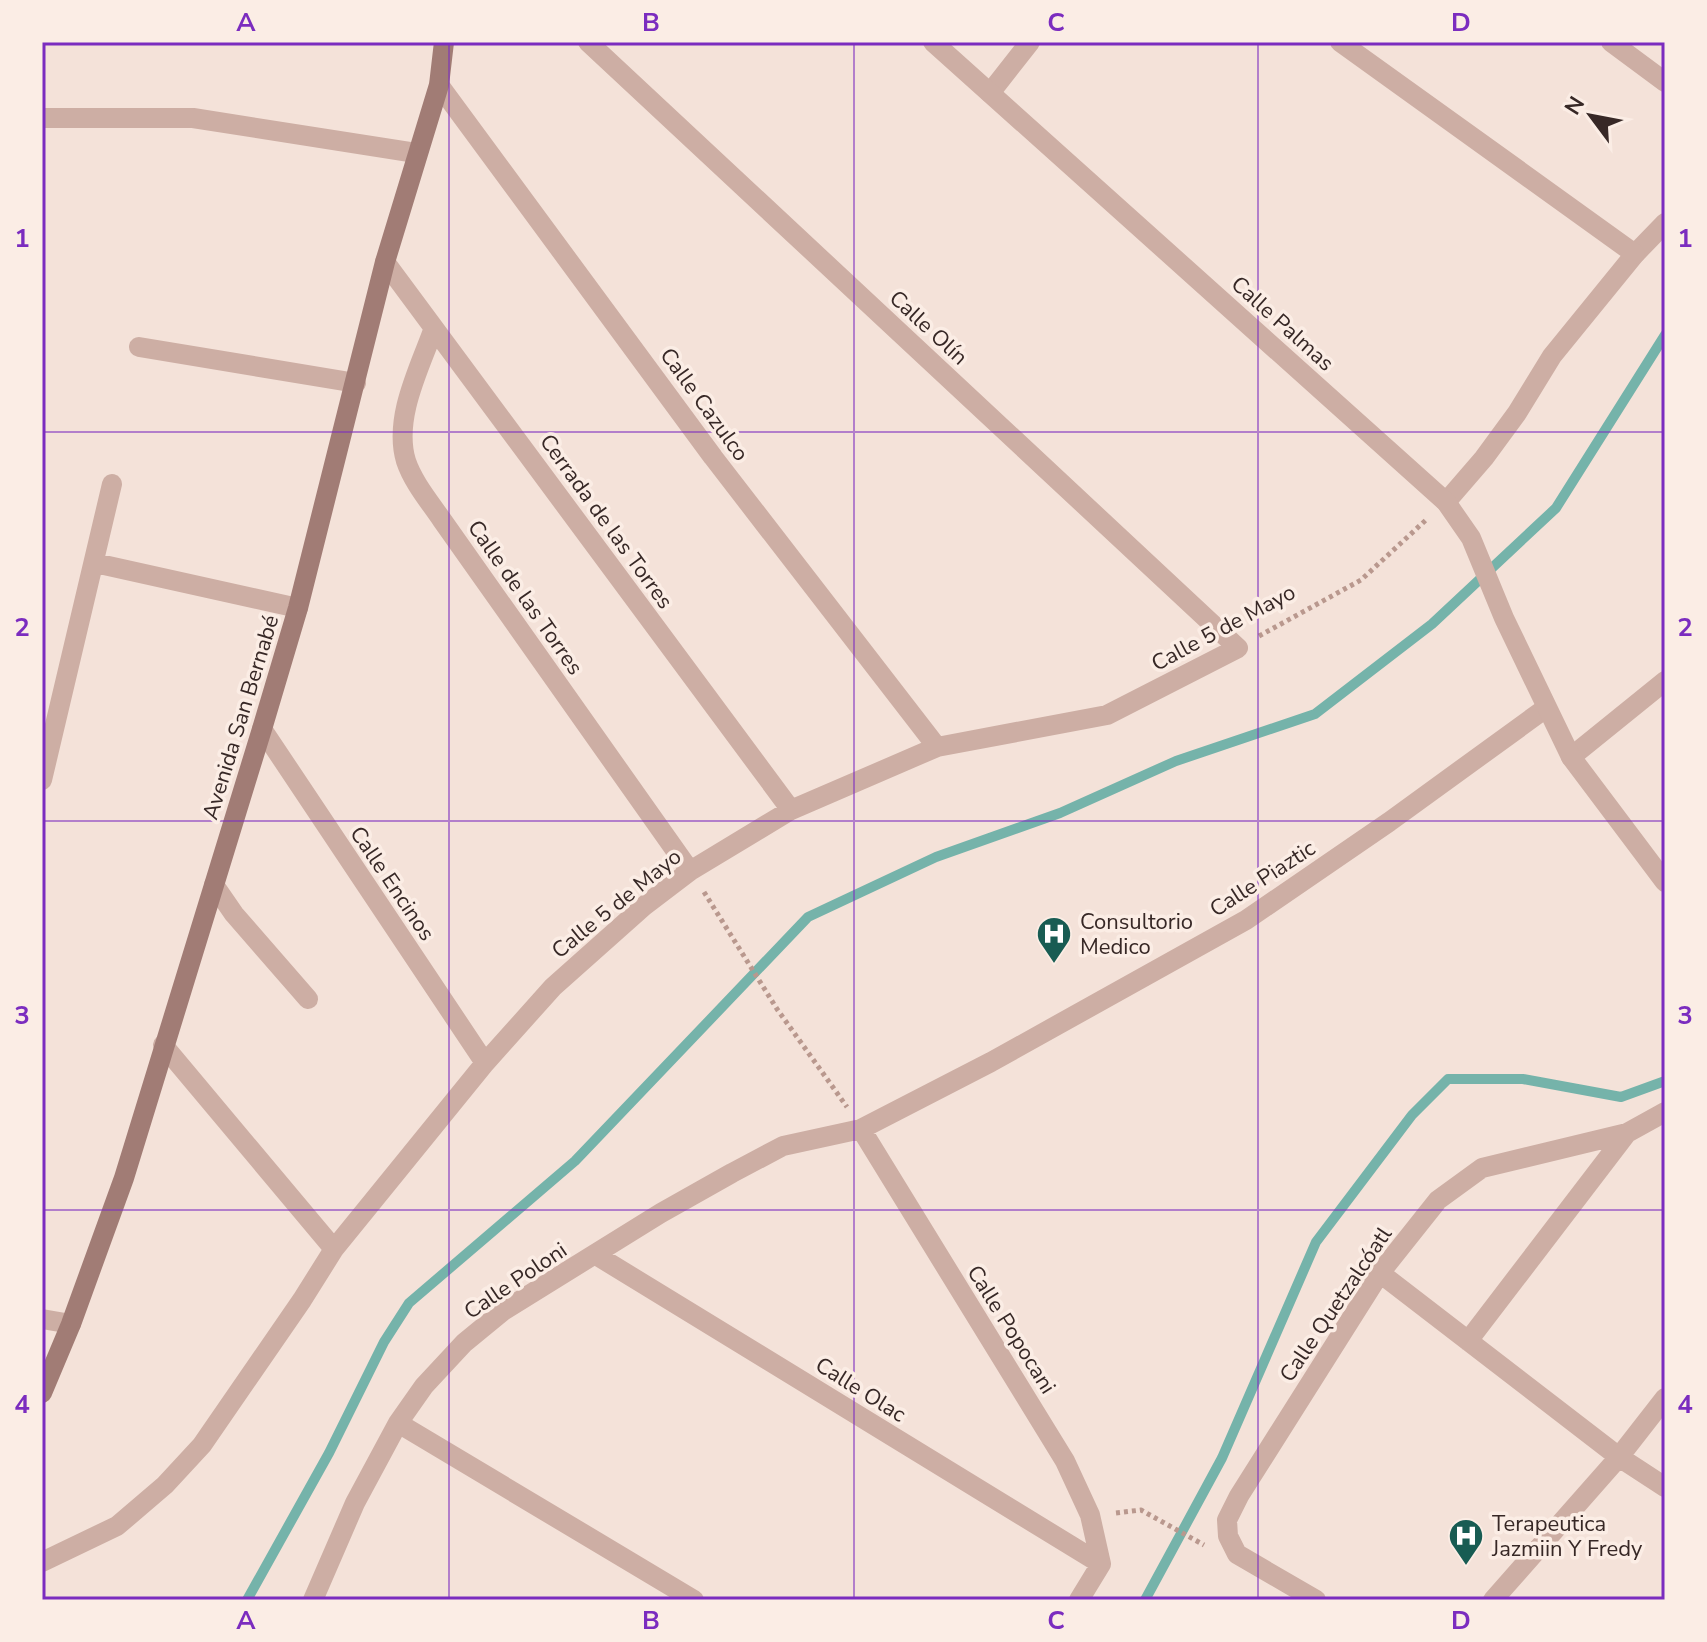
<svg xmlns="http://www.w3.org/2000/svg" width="1707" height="1642" viewBox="0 0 1707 1642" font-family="'Nunito Sans',sans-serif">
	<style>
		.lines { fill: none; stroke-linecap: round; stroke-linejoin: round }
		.stream { stroke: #75b3aa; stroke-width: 10 }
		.path { stroke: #b9988e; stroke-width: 5; stroke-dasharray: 4 4; stroke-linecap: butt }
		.pedestrian { stroke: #cdaea4; stroke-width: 20 }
		.minor { stroke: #cdaea4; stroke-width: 20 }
		.tertiary { stroke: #cdaea4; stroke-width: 20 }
		.secondary { stroke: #a17c75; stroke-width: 20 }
		.grid { fill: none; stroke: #7b2cbf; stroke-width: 2; stroke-opacity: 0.55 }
		.labels { text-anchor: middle; stroke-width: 7; stroke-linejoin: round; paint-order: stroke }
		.street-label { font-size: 22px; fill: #372826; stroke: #fbede5 }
		.poi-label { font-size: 22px; fill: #372826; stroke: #fbede5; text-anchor: start }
		.neatline { fill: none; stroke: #7b2cbf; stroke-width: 3 }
		.grid-label { font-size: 26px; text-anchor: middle; font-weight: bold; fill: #7b2cbf }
	</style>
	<rect width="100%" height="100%" fill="#f4e2d9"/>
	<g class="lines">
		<!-- stream -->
		<path class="stream" d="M247,1600L329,1453L384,1342L409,1303L575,1161L808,917L936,857L1060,813L1176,761L1315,714L1432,624L1556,508L1665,335
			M1145,1600L1222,1458L1316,1242L1412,1115L1448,1079H1523L1621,1097L1665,1081"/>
		<!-- path -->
		<path class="path" d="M1259,636L1361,580L1427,519
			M704,892L777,1009L847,1107
			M1116,1513L1141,1510L1204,1545"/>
		<!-- pedestrian -->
		<path class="pedestrian" d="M1446,502L1484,458L1517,413L1552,356L1635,254L1665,223"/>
		<!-- minor -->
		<path class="minor" d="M1340,42L1635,254
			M1611,42L1665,82
			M439,85L713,457L937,747
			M990,93L1030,42
			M42,118H193L416,153
			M385,262L791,810
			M434,328C420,367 393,418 406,461C413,482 429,501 442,520L690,871
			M139,347L356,383
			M95,563L298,608
			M262,729L485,1063
			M1571,757L1665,681
			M42,780L112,484
			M214,885L234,914L308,999
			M163,1045L334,1249
			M861,1129L1065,1461L1090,1515L1101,1564
			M596,1255L1101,1564
			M1380,1273L1619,1457L1665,1487
			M42,1319L71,1324
			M1468,1341L1627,1133
			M398,1423L694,1600
			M42,1562L117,1526L165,1485L202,1445L302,1300L334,1249L485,1063L553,987L644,906L690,871L791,810L937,747L1107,715L1238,648L588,42
			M313,1600L355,1503L398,1423L424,1386L464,1343L503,1311L661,1213L732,1173L783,1146L861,1129L991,1062L1246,920L1389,822L1546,708
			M1079,1600L1101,1564
			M1316,1600L1237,1554L1228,1536L1227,1520L1239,1496L1380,1273L1438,1200L1482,1168L1627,1133L1665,1112
			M1493,1600L1619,1457L1665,1398"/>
		<!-- tertiary -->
		<path class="tertiary" d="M933,42L1446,502L1471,538L1504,618L1571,757L1665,882"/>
		<!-- secondary -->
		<path class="secondary" d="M42,1393L71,1324L124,1178L262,729L298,608L385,262L439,85L444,42"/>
	</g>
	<!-- grid -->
	<path class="grid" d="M449,42V1600M854,42V1600M1258,42V1600M42,432H1665M42,821H1665M42,1210H1665"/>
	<!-- icons -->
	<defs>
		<symbol id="hospital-pin" viewBox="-11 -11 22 30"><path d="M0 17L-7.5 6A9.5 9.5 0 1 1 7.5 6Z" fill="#185c53" stroke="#fbede5"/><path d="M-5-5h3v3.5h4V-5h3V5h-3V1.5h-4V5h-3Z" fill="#fff"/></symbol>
	</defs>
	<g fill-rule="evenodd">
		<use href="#hospital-pin" x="1034" y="914" width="40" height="54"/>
		<use href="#hospital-pin" x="1446" y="1516" width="40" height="54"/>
	</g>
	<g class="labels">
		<!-- street labels -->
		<g class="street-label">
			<text transform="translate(1283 323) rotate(42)" y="8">Calle Palmas</text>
			<text transform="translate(929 327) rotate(43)" y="8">Calle Olín</text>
			<text transform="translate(705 404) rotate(54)" y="8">Calle Cazulco</text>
			<text transform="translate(607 521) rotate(54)" y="8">Cerrada de las Torres</text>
			<text transform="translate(526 597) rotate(55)" y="8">Calle de las Torres</text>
			<text transform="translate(1223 627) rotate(-28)" y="8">Calle 5 de Mayo</text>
			<text transform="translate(240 717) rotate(-73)" y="8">Avenida San Bernabé</text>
			<text transform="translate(1262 878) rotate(-33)" y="8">Calle Piaztic</text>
			<text transform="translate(393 883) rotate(56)" y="8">Calle Encinos</text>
			<text transform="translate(616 903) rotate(-39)" y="8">Calle 5 de Mayo</text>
			<text transform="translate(515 1280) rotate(-34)" y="8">Calle Poloni</text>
			<text transform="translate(1335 1304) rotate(-56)" y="8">Calle Quetzalcóatl</text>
			<text transform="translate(1012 1329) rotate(58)" y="8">Calle Popocani</text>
			<text transform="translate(861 1389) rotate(32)" y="8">Calle Olac</text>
		</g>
		<!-- poi labels -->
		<g class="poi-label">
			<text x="1080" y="929">Consultorio<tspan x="1080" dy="25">Medico</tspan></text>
			<text x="1492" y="1531">Terapeutica<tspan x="1492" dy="25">Jazmiin Y Fredy</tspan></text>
		</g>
	</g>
	<!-- border -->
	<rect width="1707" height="1642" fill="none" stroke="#fbede5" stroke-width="88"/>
	<!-- north arrow -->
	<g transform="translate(1591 116) rotate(302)" stroke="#fbede5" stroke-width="6" paint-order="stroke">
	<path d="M0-6L14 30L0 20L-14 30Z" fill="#372826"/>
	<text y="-12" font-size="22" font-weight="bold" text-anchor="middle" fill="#372826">N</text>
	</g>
	<rect x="44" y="44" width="1619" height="1554" class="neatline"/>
	<g class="grid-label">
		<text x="246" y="31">A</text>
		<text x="651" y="31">B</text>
		<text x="1056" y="31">C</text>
		<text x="1461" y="31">D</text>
		<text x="22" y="247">1</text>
		<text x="1685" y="247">1</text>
		<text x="22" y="636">2</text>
		<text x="1685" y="636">2</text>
		<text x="22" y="1024">3</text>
		<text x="1685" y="1024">3</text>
		<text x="22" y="1413">4</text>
		<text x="1685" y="1413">4</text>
		<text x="246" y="1629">A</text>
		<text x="651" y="1629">B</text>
		<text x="1056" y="1629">C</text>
		<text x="1461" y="1629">D</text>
	</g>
</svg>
